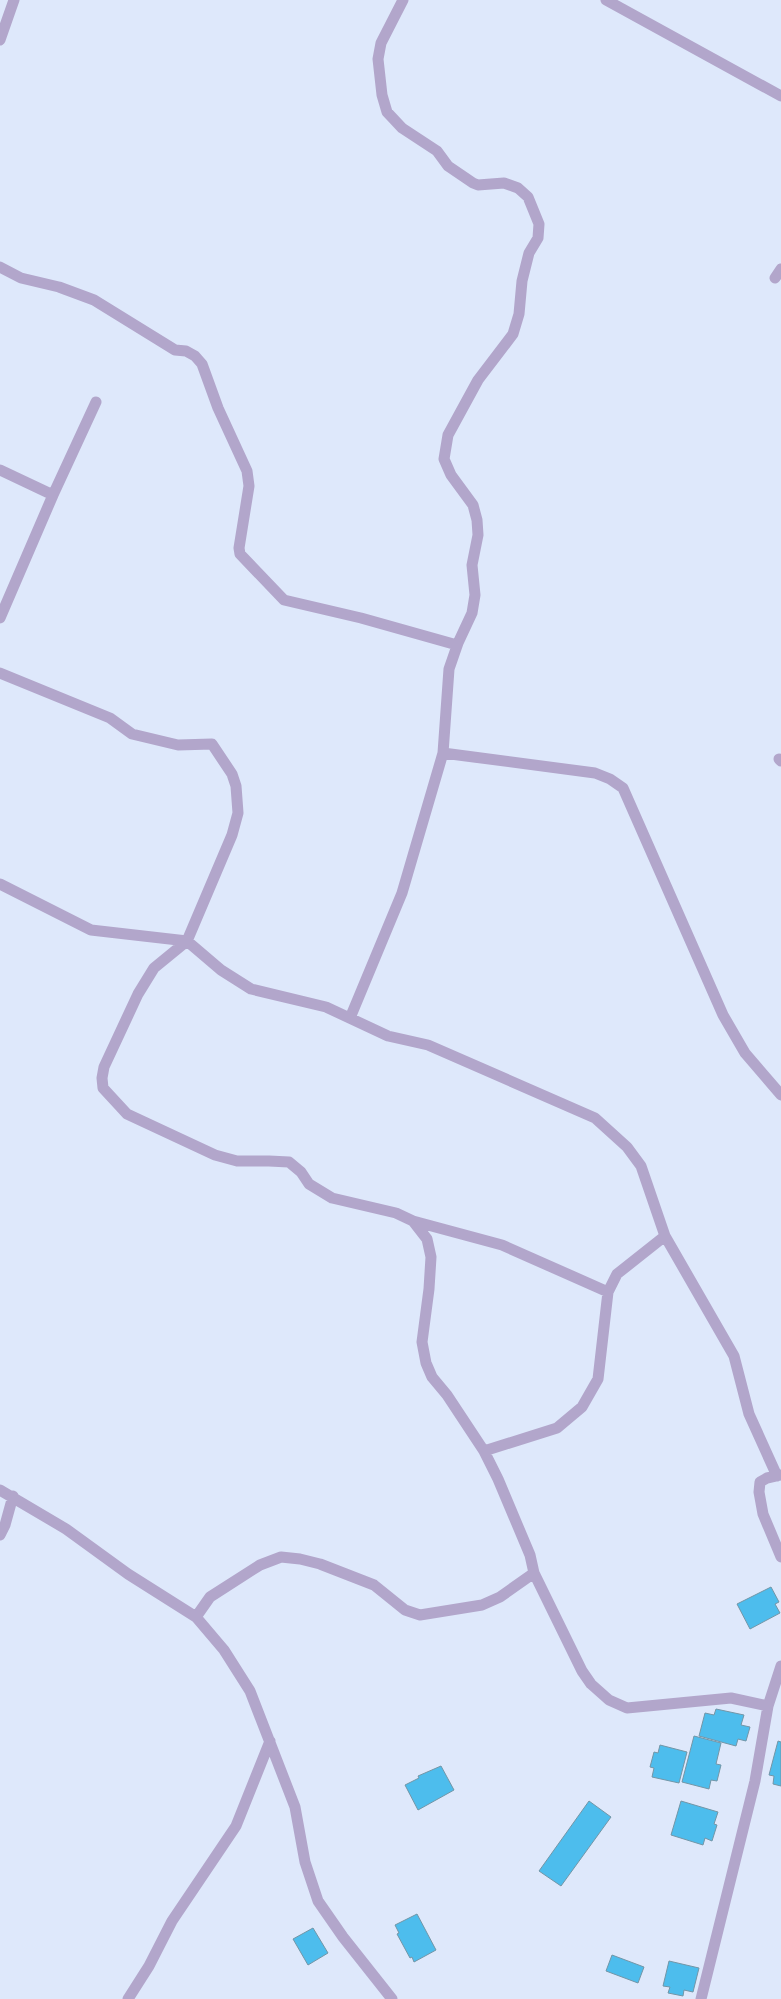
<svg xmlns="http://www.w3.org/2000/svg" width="781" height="1999" viewBox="0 0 781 1999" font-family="'Asap Condensed',sans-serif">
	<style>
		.building { fill: #4dbded; stroke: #7396a7 }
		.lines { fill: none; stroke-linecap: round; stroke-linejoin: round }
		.street { stroke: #b2a6cb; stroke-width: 11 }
	</style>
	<rect width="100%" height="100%" fill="#dee8fb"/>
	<!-- building -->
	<path class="building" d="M771,1587L779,1602L775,1604L780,1613L750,1629L737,1604Z
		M716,1709L744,1715L741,1725L750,1727L746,1741L738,1739L736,1746L699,1736L705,1713L714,1715Z
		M694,1736L721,1743L716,1764L721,1765L717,1781L711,1780L709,1789L682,1782Z
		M778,1741L781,1742V1786L773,1784L774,1776L769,1775Z
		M660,1745L687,1752L679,1783L652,1777L654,1768L650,1767L654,1752L658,1753Z
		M441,1766L454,1790L418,1810L405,1785L419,1778L418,1776Z
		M589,1801L611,1817L561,1886L539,1871Z
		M681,1801L718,1812L714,1824L717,1825L712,1841L705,1838L703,1845L671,1835Z
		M417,1914L436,1950L414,1962L412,1957L410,1958L397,1934L399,1933L395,1925Z
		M313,1928L328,1953L308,1965L293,1939Z
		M612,1955L644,1967L638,1983L606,1971Z
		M669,1961L699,1968L693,1992L684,1990L683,1996L668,1993L670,1987L663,1986Z"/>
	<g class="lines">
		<!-- street -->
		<path class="street" d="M606,0L781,96
			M0,40L14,0
			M0,267L21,278L59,287L94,300L175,350L186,351L195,356L202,364L218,408L247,471L249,486L239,548L240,554L284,600L361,618L457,645
			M775,278L781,269
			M0,470L53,495
			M0,618L53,495L96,402
			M0,673L110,718L132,734L178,745L212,744L232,774L236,786L238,813L232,835L187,941L221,970L251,989L326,1007L388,1036L428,1045L595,1118L627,1147L641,1166L665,1236L734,1356L749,1414L777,1476
			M443,753L595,773L610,779L623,788L723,1015L745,1053L781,1095
			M779,759L781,761
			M0,884L91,930L187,941L154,968L138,994L104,1067L102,1078L103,1088L127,1114L215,1155L237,1161H269L289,1162L301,1172L309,1184L332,1198L396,1213L413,1221L427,1239L431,1257L429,1289L422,1342L426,1363L432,1377L447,1395L484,1451L498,1479L530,1555L534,1573L582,1671L591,1684L609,1700L627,1708L731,1698L768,1706
			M350,1018L402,893L443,753L449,669L458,643L472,613L475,595L472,565L478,535L477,520L473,505L451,475L444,459L448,435L478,380L513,334L519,314L522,281L529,253L538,238L539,224L528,197L518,188L504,183L478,185L473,183L448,166L437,151L402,128L387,112L382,95L378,59L381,43L403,0
			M413,1221L502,1245L608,1292
			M484,1451L557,1428L582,1407L598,1379L608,1292L617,1274L665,1236
			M781,1475L767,1478L760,1482L759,1492L763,1514L781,1557
			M0,1490L66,1529L128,1574L196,1617L224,1650L250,1691L295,1807L305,1862L318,1901L343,1937L392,1999
			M0,1535L5,1525L13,1496
			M196,1617L210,1597L260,1565L281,1557L300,1559L320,1564L374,1585L405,1610L420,1615L482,1605L500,1597L534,1573
			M128,1999L149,1966L172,1921L236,1826L270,1741
			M701,1999L755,1781L768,1706L781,1666"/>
	</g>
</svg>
